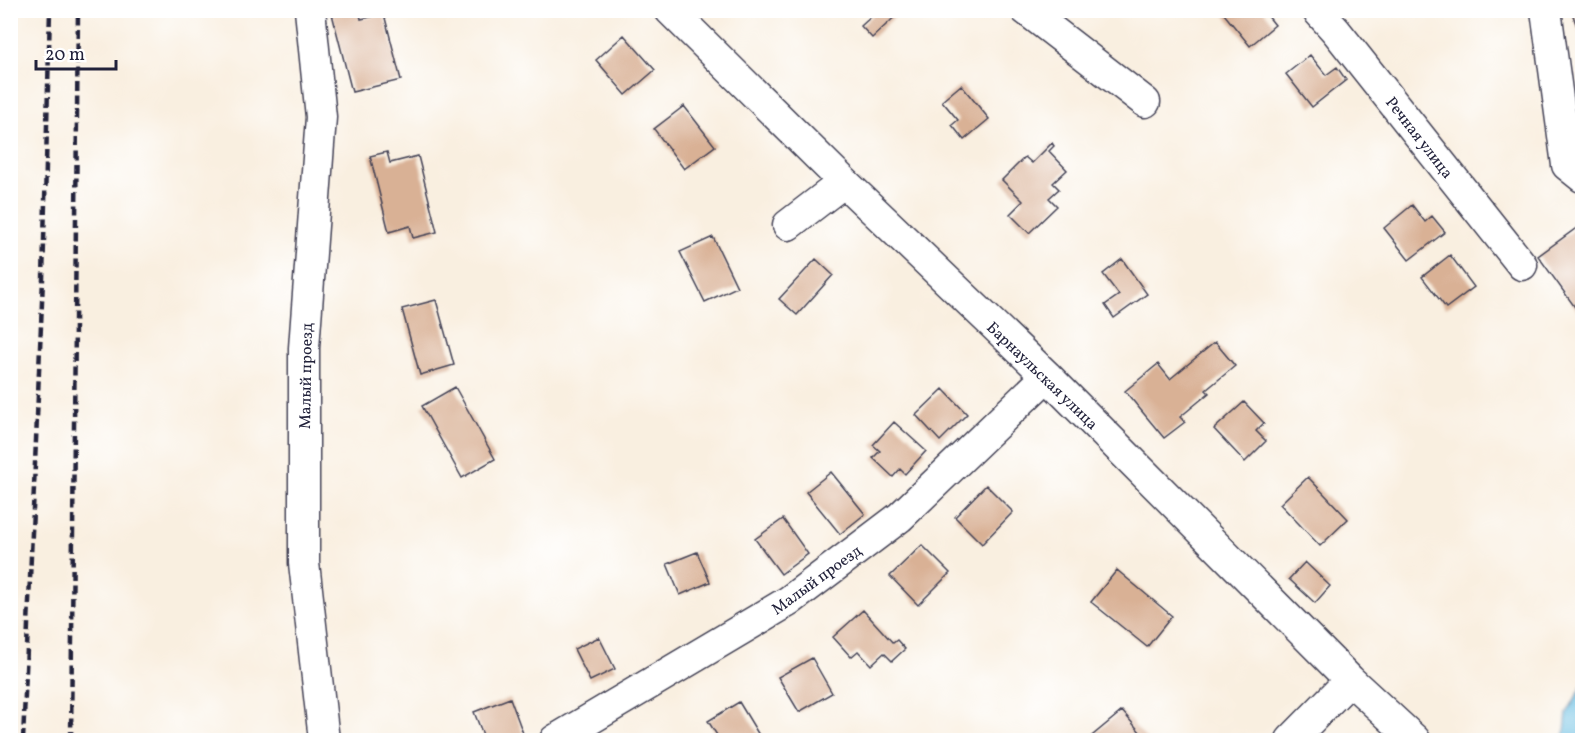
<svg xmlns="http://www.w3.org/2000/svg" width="1593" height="751" viewBox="0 0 1593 751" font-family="Vollkorn,serif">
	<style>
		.water { fill: #63bbe0; stroke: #426e8e; stroke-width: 1.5 }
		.building { fill: #d9b195 }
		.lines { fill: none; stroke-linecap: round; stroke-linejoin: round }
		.minor-casing { stroke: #424154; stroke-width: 33 }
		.minor { stroke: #fff; stroke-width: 30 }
		.rail { stroke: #22223b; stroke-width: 4.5; stroke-dasharray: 9 4.5; stroke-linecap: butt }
		.labels { text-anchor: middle; stroke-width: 5; stroke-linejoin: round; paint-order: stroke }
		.street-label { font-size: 16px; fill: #22223b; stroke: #fff }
	</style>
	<rect width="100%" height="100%" fill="#fff"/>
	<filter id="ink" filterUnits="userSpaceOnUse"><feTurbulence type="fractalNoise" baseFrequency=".0167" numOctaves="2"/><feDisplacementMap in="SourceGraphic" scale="12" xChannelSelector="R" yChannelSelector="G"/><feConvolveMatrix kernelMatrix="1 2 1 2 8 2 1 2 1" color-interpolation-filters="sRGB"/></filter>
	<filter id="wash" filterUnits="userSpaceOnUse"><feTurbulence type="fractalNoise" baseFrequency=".008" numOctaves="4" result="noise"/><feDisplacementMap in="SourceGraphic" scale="24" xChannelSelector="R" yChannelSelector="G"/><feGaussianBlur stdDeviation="1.35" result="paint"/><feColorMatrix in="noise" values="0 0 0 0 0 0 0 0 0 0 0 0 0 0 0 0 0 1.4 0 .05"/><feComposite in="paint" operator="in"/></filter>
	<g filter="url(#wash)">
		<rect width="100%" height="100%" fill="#f9efe0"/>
		<!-- water -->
		<path class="water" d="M1582,686V740H1564L1567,713Z"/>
		<g id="blocks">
			<!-- building -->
			<path class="building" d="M331,10H359L361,19L384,14L401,80L352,92Z
				M868,10H902L872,38L861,26L873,15Z
				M1227,10H1263L1275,25L1250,46L1224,14Z
				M1571,10H1582V40Z
				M624,35L655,70L626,95L596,60Z
				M1310,55L1326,75L1337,67L1346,80L1312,107L1286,74Z
				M961,85L989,119L964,140L952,125L958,120L942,101Z
				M684,106L715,146L684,169L654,129Z
				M1052,143L1054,146L1049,151L1067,170L1053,183L1059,189L1049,198L1057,206L1029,233L1010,214L1023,201L1002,180L1025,157L1032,163Z
				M387,152L390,163L418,156L437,232L413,238L410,226L389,232L370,156Z
				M1412,205L1425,222L1432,216L1445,232L1409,260L1384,228Z
				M1582,224V317L1538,256Z
				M713,237L737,287L705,302L680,252Z
				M1450,255L1474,287L1446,308L1422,277Z
				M816,259L833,275L797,315L779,299Z
				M1122,259L1147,294L1114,318L1105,305L1119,295L1103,274Z
				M436,300L454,365L420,375L402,309Z
				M1215,342L1235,366L1206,390L1209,393L1180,417L1185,422L1164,438L1125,391L1158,364L1170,379Z
				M455,387L495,459L462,478L422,406Z
				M943,389L967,414L940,441L916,415Z
				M1244,402L1264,423L1256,431L1266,441L1245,462L1214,429Z
				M894,422L926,451L905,474L900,469L893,477L873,458L880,451L873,445Z
				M831,472L865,514L840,534L806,492Z
				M1308,477L1348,519L1320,546L1280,504Z
				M986,485L1013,512L982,544L955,517Z
				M783,519L808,554L781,574L755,539Z
				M922,545L950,573L918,605L890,576Z
				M697,552L710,582L680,595L667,564Z
				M1305,562L1330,586L1315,603L1289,579Z
				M1117,570L1172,616L1147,647L1091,602Z
				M863,610L893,643L897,640L905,649L892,661L884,653L871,665L858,651L851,657L833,637Z
				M599,637L615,669L590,681L574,649Z
				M812,658L832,693L799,712L778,677Z
				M510,698L524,736L513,740H485L474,712Z
				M739,702L762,740H720L708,721Z
				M1122,711L1147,740H1087Z"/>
		</g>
	</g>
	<g filter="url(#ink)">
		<use href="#blocks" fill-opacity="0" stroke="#424154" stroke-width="1.5"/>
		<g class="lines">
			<defs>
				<path id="minor" d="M310,10L321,117L304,348V563L324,740
					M670,10L844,182L1047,376L1350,680L1415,740
					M1026,10L1145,102
					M1317,10L1336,31L1522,265
					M1546,10L1567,165L1582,177
					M788,225L844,182
					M555,740L789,601L900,517L1047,376
					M1291,740L1350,680"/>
			</defs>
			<!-- minor casing -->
			<use href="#minor" class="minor-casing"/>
			<!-- minor -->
			<use href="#minor" class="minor"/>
			<!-- rail -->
			<path class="rail" d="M23,740L43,279L50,10
				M71,740L78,10"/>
		</g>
	</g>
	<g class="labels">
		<!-- street labels -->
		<g class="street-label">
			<text transform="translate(1420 137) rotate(52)" y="6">Речная улица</text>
			<text transform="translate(1043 375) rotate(44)" y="6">Барнаульская улица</text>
			<text transform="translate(305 376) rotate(-89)" y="6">Малый проезд</text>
			<text transform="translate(816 579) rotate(-36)" y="6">Малый проезд</text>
		</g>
	</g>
	<!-- margin -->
	<rect width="1593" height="751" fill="none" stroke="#fff" stroke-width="36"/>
	<!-- scale -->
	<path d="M36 60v9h80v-9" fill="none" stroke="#22223b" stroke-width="3"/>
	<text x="45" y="60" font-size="18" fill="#22223b" stroke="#ffffff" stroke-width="4.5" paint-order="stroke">20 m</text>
</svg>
